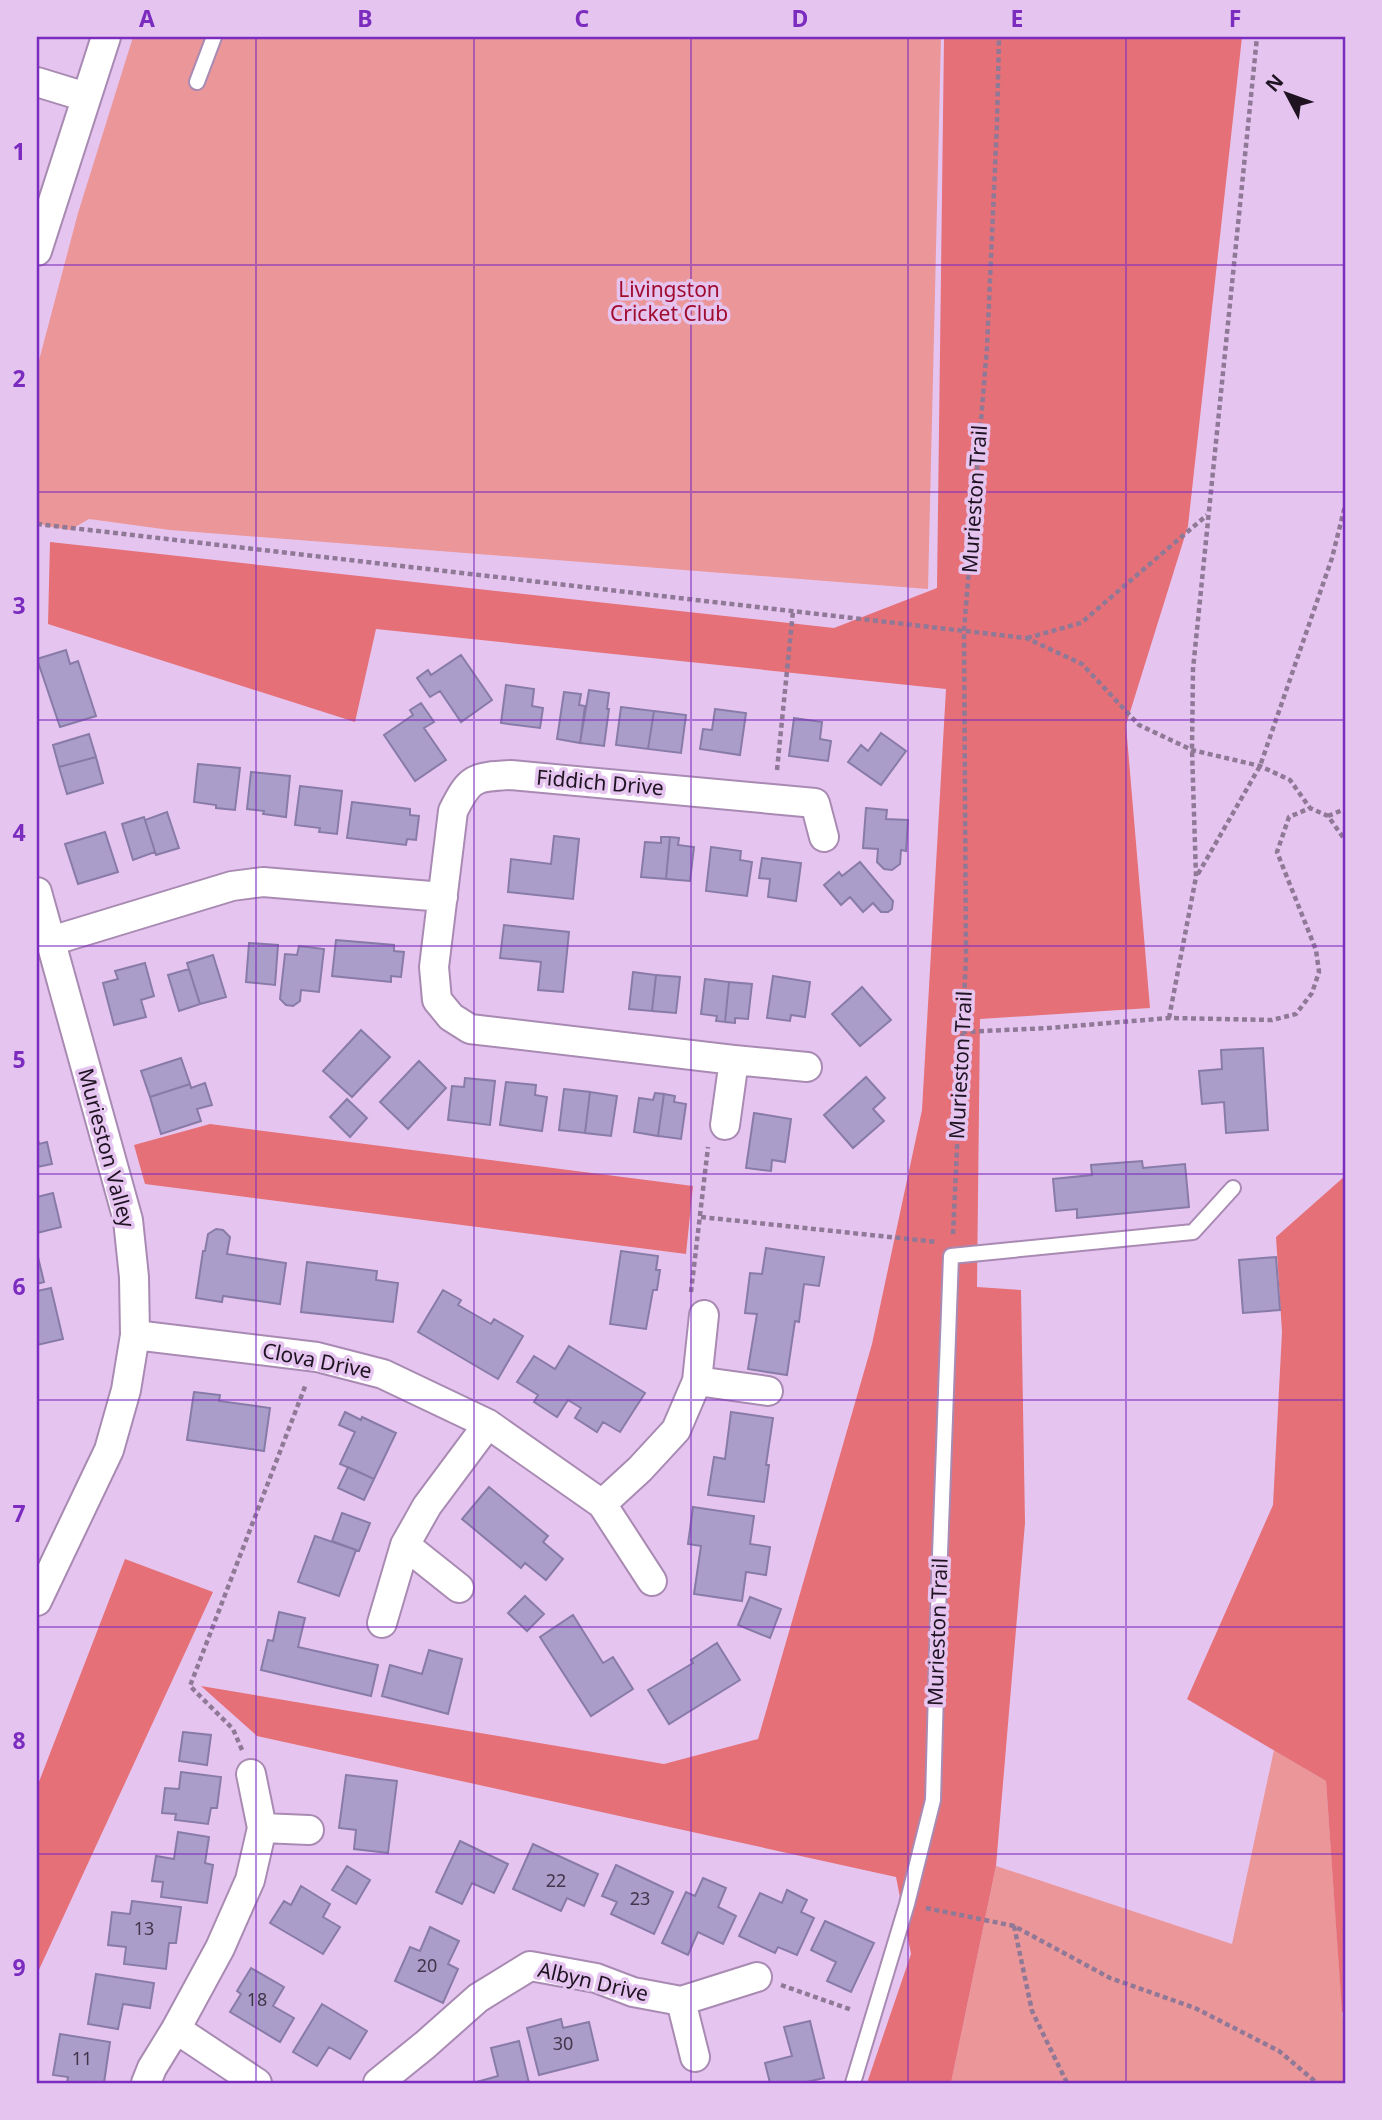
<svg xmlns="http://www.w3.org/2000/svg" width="1382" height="2120" viewBox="0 0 1382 2120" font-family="'Noto Sans',sans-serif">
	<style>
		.green { fill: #eb9699 }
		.forest { fill: #e57077 }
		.building { fill: #aa9dca; stroke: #887ba7; stroke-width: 2 }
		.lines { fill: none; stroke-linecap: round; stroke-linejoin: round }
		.lane-casing { stroke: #a88ab2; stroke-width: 18 }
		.street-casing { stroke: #a88ab2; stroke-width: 32 }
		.path { stroke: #907997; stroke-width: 4.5; stroke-dasharray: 5 3.5; stroke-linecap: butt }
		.lane { stroke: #fff; stroke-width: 14 }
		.street { stroke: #fff; stroke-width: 28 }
		.grid { fill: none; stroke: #7b2cbf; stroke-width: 2; stroke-opacity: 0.55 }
		.labels { text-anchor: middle; stroke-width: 7; stroke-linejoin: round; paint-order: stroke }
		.number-label { font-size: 18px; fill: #42364c }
		.park-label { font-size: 21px; fill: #a00c2f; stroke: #e5c5f0 }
		.street-label { font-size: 21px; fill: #1f1322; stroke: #e5c5f0 }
		.neatline { fill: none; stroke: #7b2cbf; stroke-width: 2.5 }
		.grid-label { font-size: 23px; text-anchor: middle; font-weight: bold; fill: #7b2cbf }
	</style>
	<rect width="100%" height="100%" fill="#e5c5f0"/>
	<!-- green -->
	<path class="green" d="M133,37H941L928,589L170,530L89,519L70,530L46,526L37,522V368L78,213Z
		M1274,1750L1326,1781L1345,2049V2083H951L996,1866L1232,1944Z"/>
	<!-- forest -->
	<path class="forest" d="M944,37H1242L1188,526L1126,725L1150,1008L980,1019L977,1287L1021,1290L1025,1523L996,1866L951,2083H867L911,1954L896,1877L257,1736L201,1686L664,1764L758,1739L872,1344L922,1110L946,689L376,629L355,722L48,624L50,542L834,628L937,588Z
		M210,1124L693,1186L686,1254L145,1184L134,1145Z
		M1345,1176V2014L1342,2012L1326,1781L1187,1699L1273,1505L1282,1332L1276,1237Z
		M125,1559L213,1592L37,1974V1787Z"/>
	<!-- building -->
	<path class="building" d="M66,650L70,664L78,661L96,716L60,727L37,659Z
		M461,655L492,700L461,722L440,691L430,697L417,678L428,670L431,675Z
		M506,685L534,689L532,706L543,708L540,728L501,723Z
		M589,690L609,693L607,709H609L604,746L580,743Z
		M564,692L581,694L579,705L585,706L580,743L557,739Z
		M421,703L434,722L424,728L446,760L415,781L384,735L413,715L410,710Z
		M621,707L654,711L648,749L616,745Z
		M715,709L746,713L740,755L700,749L703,729L712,730Z
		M654,711L686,715L681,753L648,749Z
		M794,718L822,722L820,739L831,741L828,761L789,756Z
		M881,733L906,751L881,785L848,762L861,745L868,751Z
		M89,734L96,757L59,767L53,745Z
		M96,757L103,783L67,794L59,767Z
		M198,764L240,768L235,810L216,808V805L194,802Z
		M251,772L290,776L286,817L263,814L264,811L247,809Z
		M300,786L342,791L337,834L319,832L320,828L295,825Z
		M352,802L410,809V815L419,816L416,840L407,839L406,845L347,838Z
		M866,808L887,810L886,819L908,820L906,851L901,850L900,864L892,870L884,869L877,862L878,849L863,848Z
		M167,812L179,848L156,855L145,820Z
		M144,817L155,852L133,860L122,824Z
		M105,832L118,872L78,884L65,844Z
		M554,836L579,839L573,899L508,892L511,859L551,864Z
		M661,837H670L666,879L641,877L645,842L661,843Z
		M670,837L679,838L678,845L694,847L690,881L666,879Z
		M711,847L741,851L740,860L752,862L747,896L706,891Z
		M762,858L801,863L796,901L768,897L770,879L759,878Z
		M860,862L893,901L892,909L888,912H881L873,903L863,912L850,897L841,905L824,885L839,872L842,876Z
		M504,925L569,932L563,992L538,990L541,962L500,958Z
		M336,940L394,945V951L404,952L401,977L391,976V982L332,976Z
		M249,943L278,945L275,985L246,982Z
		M299,946L324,949L319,992L301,990L300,1001L293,1006L286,1005L280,999L285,954L297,955Z
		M213,955L226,997L200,1004L187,963Z
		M145,963L154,996L141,1000L146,1017L114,1025L103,983L118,979L115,971Z
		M189,969L200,1004L179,1011L168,975Z
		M633,972L656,975L652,1011L629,1009Z
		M656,975L680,977L676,1013L652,1011Z
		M773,976L810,982L805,1017L791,1015L790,1021L767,1018Z
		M705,979L729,982L725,1022L716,1021L717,1016L701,1014Z
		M729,982L752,984L748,1019L735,1018V1023L725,1022Z
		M862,987L891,1020L860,1046L832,1014Z
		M361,1030L390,1057L352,1097L323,1071Z
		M1263,1048L1268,1130L1226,1133L1224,1102L1202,1104L1199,1071L1222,1069L1221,1050Z
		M181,1058L190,1084L150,1097L141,1071Z
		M419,1061L446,1088L408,1129L380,1102Z
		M866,1077L885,1098L873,1109L884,1121L853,1148L824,1115Z
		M465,1078L495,1081L490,1125L448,1120L452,1086L464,1087Z
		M506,1082L536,1085L535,1095L547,1097L542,1131L500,1125Z
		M205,1083L212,1105L197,1109L201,1121L161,1134L150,1097L190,1084L191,1088Z
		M564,1089L590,1092L585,1133L559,1130Z
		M590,1092L617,1096L611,1136L585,1133Z
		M655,1093L664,1094L658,1136L634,1132L639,1098L653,1100Z
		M664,1094L675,1096L674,1102L686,1104L681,1139L658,1136Z
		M347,1099L367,1118L350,1137L330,1117Z
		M754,1113L791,1119L785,1162L772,1160L771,1171L746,1168Z
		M37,1136L39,1144L47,1142L52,1164L37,1167Z
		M1142,1161L1143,1168L1185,1164L1189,1207L1077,1218V1209L1056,1211L1053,1179L1092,1175L1091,1165Z
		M53,1193L61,1227L37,1233V1197Z
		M216,1229L223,1230L230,1237L227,1254L286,1263L280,1304L223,1296L222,1302L196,1298L203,1251H205L208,1234Z
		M766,1248L824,1257L819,1286L804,1284L799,1322L795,1321L787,1375L748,1369L757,1314L745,1313L750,1273L762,1274Z
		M621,1251L658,1256L656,1270H660L657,1290H653L646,1329L610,1324Z
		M37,1253L44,1282L37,1284Z
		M1276,1257L1280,1310L1243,1313L1239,1260Z
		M307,1262L377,1271L376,1280L398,1283L393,1322L301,1312Z
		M51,1288L63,1339L37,1345V1291Z
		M443,1290L461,1300L458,1305L491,1324L494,1319L523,1336L498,1379L418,1332Z
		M569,1346L645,1393L620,1432L603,1422L597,1432L575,1418L581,1408L568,1400L557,1417L534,1402L538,1395L517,1382L534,1356L555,1369Z
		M194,1392L220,1395L219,1401L270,1408L264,1451L187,1440Z
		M345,1412L361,1420L362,1417L396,1433L374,1479L340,1464L355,1432L339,1425Z
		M731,1412L773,1418L766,1465H769L764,1502L708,1495L714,1457L725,1459Z
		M348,1467L374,1479L364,1500L338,1488Z
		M489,1487L548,1536L543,1542L563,1559L546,1580L525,1563L521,1568L462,1519Z
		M693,1507L754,1516L750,1544L770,1547L766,1575L746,1572L742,1601L694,1594L701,1546L688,1544Z
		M342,1513L370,1523L359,1551L332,1541Z
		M315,1536L356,1550L339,1596L298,1582Z
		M525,1596L544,1614L527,1631L508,1613Z
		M750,1597L781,1609L770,1638L738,1625Z
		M279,1612L305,1618L298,1647L378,1665L371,1696L261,1670L268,1640L273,1641Z
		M573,1615L603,1663L613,1657L633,1689L591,1716L540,1637Z
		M717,1643L740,1680L669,1724L648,1690L693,1663L691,1660Z
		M429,1650L462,1659L448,1714L382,1696L390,1665L422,1674Z
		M183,1732L211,1735L207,1765L179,1761Z
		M181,1772L221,1777L217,1808H211L208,1824L175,1820L176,1814L162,1813L165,1788L179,1789Z
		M346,1775L397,1781L388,1853L354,1849L356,1830L339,1828Z
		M178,1832L209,1837L205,1863L213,1865L207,1903L161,1897L163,1882L152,1881L156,1856L174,1859Z
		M460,1841L508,1864L494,1893L472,1883L462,1904L436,1892Z
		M533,1844L598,1874L584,1906L567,1898L561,1911L513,1889Z
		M616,1865L673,1892L654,1934L611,1914L617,1902L602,1896Z
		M347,1866L370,1880L356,1904L332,1890Z
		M703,1878L726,1888L718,1907L736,1916L723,1944L698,1932L688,1955L662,1943L686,1892L695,1896Z
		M301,1886L330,1904L323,1917L340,1927L323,1954L270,1923L284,1901L291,1905Z
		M787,1890L807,1900L801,1912L814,1918L797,1955L778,1947L775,1953L739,1936L760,1893L782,1903Z
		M132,1901L181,1907L176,1943H169L166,1969L124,1964L126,1947L108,1945L112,1912L130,1914Z
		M825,1921L874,1943L851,1992L827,1981L836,1962L811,1950Z
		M430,1927L459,1941L448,1964L458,1969L443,2003L395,1981L410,1947L420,1951Z
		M251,1968L284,1987L273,2006L294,2018L280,2042L230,2012L241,1994L237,1991Z
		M96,1974L154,1983L150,2008L123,2004L118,2029L88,2024Z
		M322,2004L367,2031L350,2059L329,2047L317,2066L293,2052Z
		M561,2019L563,2028L589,2022L598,2060L539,2075L527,2028Z
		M810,2021L824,2078L802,2083H770L765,2063L792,2056L784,2027Z
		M60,2034L110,2042L104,2083H67L68,2077L53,2075Z
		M519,2041L529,2083H473L498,2076L491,2048Z"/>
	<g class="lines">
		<defs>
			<path id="lane" d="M197,82L214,37
				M853,2083L907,1904L933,1800L939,1581L951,1256L1193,1232L1233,1188"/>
			<path id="street" d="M37,82L86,97
				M37,251L106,37
				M37,892L128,1220L134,1277L135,1335L126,1390L109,1450L37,1601
				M51,941L232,886L263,882L443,897
				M807,1067L734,1060L470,1029L451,1017L437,1000L434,967L453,811C470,777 474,777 511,775L815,803L824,837
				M725,1125L734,1060
				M135,1335L317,1357L383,1374L488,1424L602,1504L652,1581
				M697,1381L768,1391
				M602,1504L640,1469L676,1430L697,1381L704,1315
				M405,1545L459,1588
				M382,1623L405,1545L427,1506L488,1424
				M251,1774L262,1828L309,1830
				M681,2001L695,2057
				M176,2029L257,2083
				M146,2083L152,2068L176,2029L220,1948L250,1880L262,1828
				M378,2083L425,2045L478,1998L530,1966L596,1978L633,1992L681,2001L757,1977"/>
		</defs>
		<!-- lane casing -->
		<use href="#lane" class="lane-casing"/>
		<!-- street casing -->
		<use href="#street" class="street-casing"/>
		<!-- path -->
		<path class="path" d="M37,524L1026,638L1082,664L1139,725L1192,750L1260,766L1290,780L1310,808
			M1027,638L1081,623L1207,515
			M777,770L793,611
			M1328,816L1345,809
			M1198,874L1260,766L1332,558L1345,506
			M1169,1018L1196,877L1192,750L1193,669L1257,37
			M962,1032L1049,1028L1169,1018L1272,1020L1296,1014L1312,993L1319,972L1316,950L1277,852L1289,817L1310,808L1328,816L1345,840
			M701,1217L937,1242
			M953,1234L966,957L964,630L987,347L997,123L999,37
			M691,1292L708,1147
			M242,1750L233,1729L190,1686L306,1384
			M926,1908L1014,1926L1110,1978L1195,2008L1279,2051L1317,2083
			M1014,1926L1032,2011L1067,2083
			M781,1985L852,2010"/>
		<!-- lane -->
		<use href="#lane" class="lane"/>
		<!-- street -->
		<use href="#street" class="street"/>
	</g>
	<!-- grid -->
	<path class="grid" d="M256,37V2083M474,37V2083M691,37V2083M908,37V2083M1126,37V2083M37,265H1345M37,492H1345M37,720H1345M37,946H1345M37,1174H1345M37,1400H1345M37,1627H1345M37,1854H1345"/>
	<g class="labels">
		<!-- number labels -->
		<g class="number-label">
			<text x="556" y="1887">22</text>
			<text x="640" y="1905">23</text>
			<text x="144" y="1935">13</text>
			<text x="427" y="1972">20</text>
			<text x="257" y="2006">18</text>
			<text x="563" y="2050">30</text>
			<text x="82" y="2065">11</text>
		</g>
		<!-- park labels -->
		<g class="park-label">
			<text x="669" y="297">Livingston<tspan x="669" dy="24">Cricket Club</tspan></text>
		</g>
		<!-- street labels -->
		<g class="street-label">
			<text transform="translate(975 499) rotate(-86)" y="7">Murieston Trail</text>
			<text transform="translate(600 783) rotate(5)" y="7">Fiddich Drive</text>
			<text transform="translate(961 1065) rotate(-87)" y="7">Murieston Trail</text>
			<text transform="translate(106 1148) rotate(75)" y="7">Murieston Valley</text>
			<text transform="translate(317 1361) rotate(11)" y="7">Clova Drive</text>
			<text transform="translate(938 1632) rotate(-88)" y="7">Murieston Trail</text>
			<text transform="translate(593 1982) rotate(13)" y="7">Albyn Drive</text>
		</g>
	</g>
	<!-- border -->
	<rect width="1382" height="2120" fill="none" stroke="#e5c5f0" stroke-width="77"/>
	<!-- north arrow -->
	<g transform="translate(1287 94) rotate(311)" stroke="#e5c5f0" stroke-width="5" paint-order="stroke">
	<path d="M0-5L12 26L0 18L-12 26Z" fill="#1f1322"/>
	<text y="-10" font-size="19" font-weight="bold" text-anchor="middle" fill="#1f1322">N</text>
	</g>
	<rect x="38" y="38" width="1306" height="2044" class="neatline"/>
	<g class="grid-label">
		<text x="147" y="27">A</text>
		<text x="365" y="27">B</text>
		<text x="582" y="27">C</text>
		<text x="800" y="27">D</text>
		<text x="1017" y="27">E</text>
		<text x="1235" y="27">F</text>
		<text x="19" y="160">1</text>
		<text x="19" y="387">2</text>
		<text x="19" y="614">3</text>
		<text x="19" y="841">4</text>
		<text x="19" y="1068">5</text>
		<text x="19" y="1295">6</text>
		<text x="19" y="1522">7</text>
		<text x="19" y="1749">8</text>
		<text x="19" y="1976">9</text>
	</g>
</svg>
